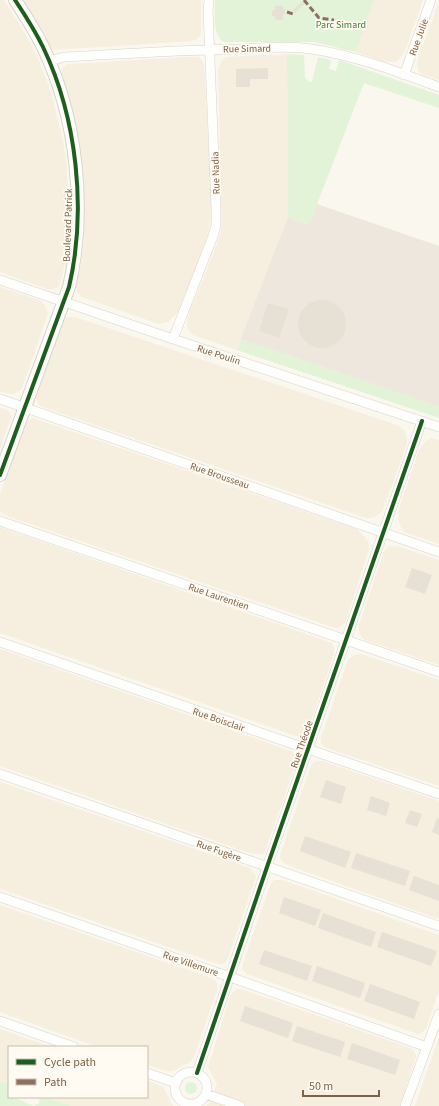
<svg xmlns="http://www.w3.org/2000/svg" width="439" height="1106" viewBox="0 0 439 1106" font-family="'Source Sans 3',sans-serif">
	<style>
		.residential { fill: #f6eede }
		.industrial { fill: #ede7dd }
		.green { fill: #e3f3d7 }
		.building { fill: #e7e0d5 }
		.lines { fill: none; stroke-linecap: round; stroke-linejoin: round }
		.street-casing { stroke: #d9d4cc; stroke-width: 10 }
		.secondary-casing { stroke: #dad4cc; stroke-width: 14 }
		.street { stroke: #fefefc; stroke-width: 9 }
		.secondary { stroke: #fefefc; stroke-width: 12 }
		.quiet { stroke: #8d6e63; stroke-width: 3; stroke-dasharray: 6 3; stroke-linecap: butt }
		.cycleway-casing { stroke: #fffbf2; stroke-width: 6 }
		.cycleway { stroke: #1b5e20; stroke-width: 4 }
		.labels { text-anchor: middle; stroke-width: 3.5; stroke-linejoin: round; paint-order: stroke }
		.park-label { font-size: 10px; fill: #477e3c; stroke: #fffbf2 }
		.street-label { font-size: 10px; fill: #7e6248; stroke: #fffbf2 }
	</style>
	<rect width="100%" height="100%" fill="#faf7ee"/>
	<!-- residential -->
	<path class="residential" d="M0,0H4L30,42L37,56L48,84L54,103L63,142L66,160L69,202L67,239L65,263L62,276L60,284L57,288L52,289H47L0,272Z
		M23,0H201V32L200,36L197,39L192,41L55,50L52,49L50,46L39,26Z
		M374,0H423L406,48L402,56L397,61L392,62L382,61L356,52Z
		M439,1V80L424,75L419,72L417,62Z
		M287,54L288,217L237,350L193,335L188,329L187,323L189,314L217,244L221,230V190L218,70L221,62L226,57Z
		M188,57H198L202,60L204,65L211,187V216L208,235L182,302L177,313L168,322L159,324L82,297L77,293L76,288L82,259L84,234L85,210L84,182L78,135L73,112L62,73L63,68L68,64Z
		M0,287L39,300L44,304L48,313L22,388L18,392L11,394L0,391Z
		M70,317H75L397,425L404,430L407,438V444L382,512L377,516L372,518H366L40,406L37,401L36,397L37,392L64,321L66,318Z
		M0,408L5,409L9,412L11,415V418L0,448Z
		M33,418L356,529L364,536L368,542L369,549L345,623L341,626L337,628L332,627L7,516L0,512V494L26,424L29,420Z
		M431,438L439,440V544L404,532L401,527L398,520L399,509L419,450L424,443Z
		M0,527L332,643L334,648V654L307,733L303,737L296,736L0,633Z
		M392,546L400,547L439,560V665L365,640L361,636L359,631V625L384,552L387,548Z
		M0,649L291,751L295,755L296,760L295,766L266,849L263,854H257L250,853L0,766Z
		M361,654L439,680V786L324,747L321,743V737L348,660L354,655Z
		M317,761H322L439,801V919L290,866L284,863L281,860L280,855L310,768L313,763Z
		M0,782L250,868L256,876L255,880L227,961L223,964H218L0,889Z
		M274,880H280L285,881L439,935V990L426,1029L419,1034L415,1033L247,974L244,971L242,968L243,963L270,885Z
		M0,905L208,977L215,980L217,985V990L194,1057L190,1062L173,1071H168L160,1069L147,1064V1047H98L0,1012Z
		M237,989H241L410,1048L414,1051L416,1055L415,1060L405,1091L404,1106H206L209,1104L217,1084L208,1067L230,997L233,992Z
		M0,1029L51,1047H9V1084L0,1081Z
		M439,1037V1106H415L416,1103Z
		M147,1080L163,1087L173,1106H71L45,1097H147Z"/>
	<!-- industrial -->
	<path class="industrial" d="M317,204L439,246V409L240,341L288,217L309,225Z"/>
	<!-- green -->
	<path class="green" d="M215,0H374L356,52L314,42H223C212,32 215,14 215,0Z
		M287,54L304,55L305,77L309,82H312L318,57L331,60L329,69L336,71L339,60L439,95V108L364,83L309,225L288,217Z
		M242,339L439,406V418L237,350Z
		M0,1081L9,1084V1097H13L34,1106L39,1103L40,1097H45L71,1106H0Z
		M185 1088a6 6 0 1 1 12 0a6 6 0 1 1-12 0Z"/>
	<!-- building -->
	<path class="building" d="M303,1L306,3L294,13L293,10Z
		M275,6H283V9H285V14H283V20H275V16H272V10H275Z
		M268,68V79H250V87H236V69Z
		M298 324a24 24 0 1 1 48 0a24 24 0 1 1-48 0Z
		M268,303L289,309L279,338L259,331Z
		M412,568L432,575L425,594L405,587Z
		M326,780L346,787L341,804L320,797Z
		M371,796L390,803L386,816L367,810Z
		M410,810L422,814L417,827L405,823Z
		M437,818L439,819V835L432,832Z
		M305,836L351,852L345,868L300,851Z
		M356,853L410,871L405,886L351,868Z
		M414,876L439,885V901L409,890Z
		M284,897L321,910L315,926L279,913Z
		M323,913L376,932L371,947L318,928Z
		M382,932L437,951L431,966L377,947Z
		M264,950L312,966L307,981L259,964Z
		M317,966L365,983L360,998L312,981Z
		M370,984L420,1002L414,1019L364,1001Z
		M245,1006L293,1023L288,1038L240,1021Z
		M297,1026L345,1042L340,1057L292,1041Z
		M352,1043L400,1060L395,1075L347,1059Z"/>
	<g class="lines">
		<defs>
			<path id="street" d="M49,62L53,60L64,57C122,54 180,50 238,49C262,48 287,45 311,49C354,55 398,72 439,87
				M404,75L431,0
				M0,280L173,339L439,427
				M173,339L213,236L216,225V208L208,10L209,0
				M0,399L439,552
				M0,521L439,672
				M0,642L293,744L439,794
				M0,774L439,926
				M0,897L230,977L427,1047
				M0,1021L74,1047
				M175 1088a16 16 0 1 1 32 0a16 16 0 1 1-32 0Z
				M147,1073L176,1083
				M197,1073L267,867L422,421
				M206,1094L240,1106
				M405,1106L439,1014"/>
			<path id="secondary" d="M0,475L69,287C87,210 77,118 43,47C35,31 25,15 15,0"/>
		</defs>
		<!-- street casing -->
		<use href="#street" class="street-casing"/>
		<!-- secondary casing -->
		<use href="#secondary" class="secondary-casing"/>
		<!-- street -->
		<use href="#street" class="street"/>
		<!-- secondary -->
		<use href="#secondary" class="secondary"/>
		<!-- quiet -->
		<path class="quiet" d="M304,0L319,18L334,20
			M287,12L293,14"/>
		<defs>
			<path id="cycleway" d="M0,475L69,287C87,210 77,118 43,47C35,31 25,15 15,0
				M197,1073L267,867L422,421"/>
		</defs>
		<!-- cycleway casing -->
		<use href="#cycleway" class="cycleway-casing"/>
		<!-- cycleway -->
		<use href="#cycleway" class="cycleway"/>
	</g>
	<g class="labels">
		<!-- park labels -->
		<g class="park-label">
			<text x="341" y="28">Parc Simard</text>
		</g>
		<!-- street labels -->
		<g class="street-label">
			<text transform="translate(418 37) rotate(-70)" y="4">Rue Julie</text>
			<text transform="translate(247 48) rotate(-1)" y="4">Rue Simard</text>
			<text transform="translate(215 173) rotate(-92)" y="4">Rue Nadia</text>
			<text transform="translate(67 225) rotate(-88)" y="4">Boulevard Patrick</text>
			<text transform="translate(219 354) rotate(18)" y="4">Rue Poulin</text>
			<text transform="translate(220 475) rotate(19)" y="4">Rue Brousseau</text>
			<text transform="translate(219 596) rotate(19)" y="4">Rue Laurentien</text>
			<text transform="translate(219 719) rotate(19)" y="4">Rue Boisclair</text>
			<text transform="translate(301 744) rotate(-71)" y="4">Rue Théode</text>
			<text transform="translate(219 850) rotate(19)" y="4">Rue Fugère</text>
			<text transform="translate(191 963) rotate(19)" y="4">Rue Villemure</text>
		</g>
	</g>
	<!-- legend -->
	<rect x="8" y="1046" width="140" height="52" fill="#fffbf2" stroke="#cbbeae"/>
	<rect x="16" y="1059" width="20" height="6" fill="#1b5e20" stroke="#cbbeae"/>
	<text x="44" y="1066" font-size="12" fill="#7e6248">Cycle path</text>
	<rect x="16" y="1079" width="20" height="6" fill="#8d6e63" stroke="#cbbeae"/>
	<text x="44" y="1086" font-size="12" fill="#7e6248">Path</text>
	<!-- scale -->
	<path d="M303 1090v6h76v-6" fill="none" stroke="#7e6248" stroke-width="2"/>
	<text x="309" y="1090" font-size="12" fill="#7e6248" stroke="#fffbf2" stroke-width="3" paint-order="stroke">50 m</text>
</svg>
